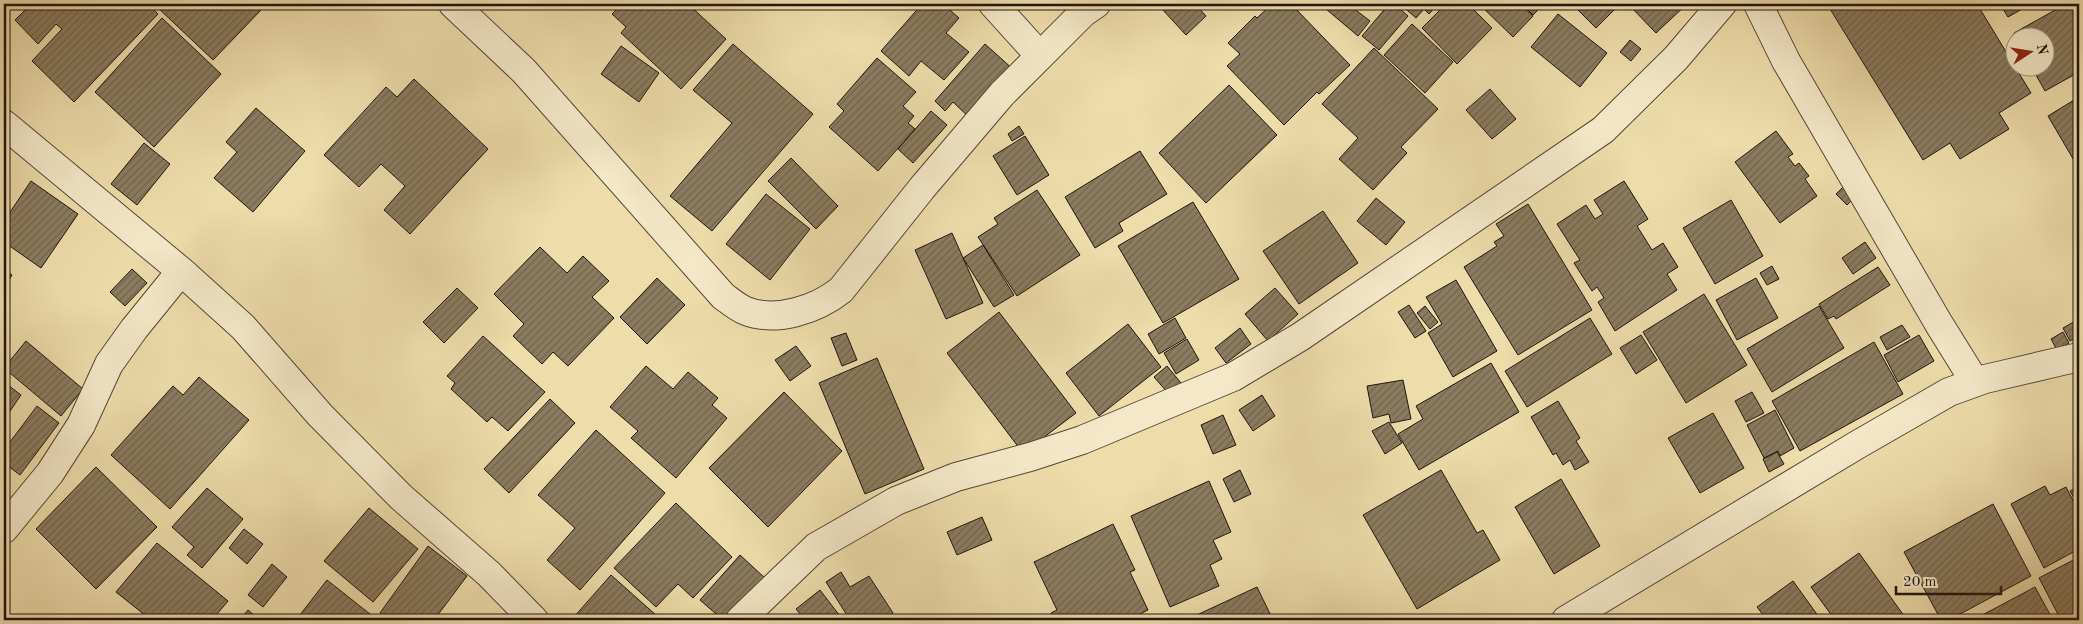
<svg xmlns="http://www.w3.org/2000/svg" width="2083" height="624" viewBox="0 0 2083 624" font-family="'Old Standard TT',serif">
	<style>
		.building { fill: url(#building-hatch); stroke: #20150e }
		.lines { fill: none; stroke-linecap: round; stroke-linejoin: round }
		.street-casing { stroke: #544735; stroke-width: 30 }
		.street { stroke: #f4e8c8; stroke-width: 28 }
	</style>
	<defs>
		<pattern id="building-hatch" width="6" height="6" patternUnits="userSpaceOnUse" patternTransform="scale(1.25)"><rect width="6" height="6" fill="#8b7c60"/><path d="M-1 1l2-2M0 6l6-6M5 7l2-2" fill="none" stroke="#71644e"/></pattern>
	</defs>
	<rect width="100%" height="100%" fill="#eedcab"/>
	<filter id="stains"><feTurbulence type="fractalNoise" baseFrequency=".004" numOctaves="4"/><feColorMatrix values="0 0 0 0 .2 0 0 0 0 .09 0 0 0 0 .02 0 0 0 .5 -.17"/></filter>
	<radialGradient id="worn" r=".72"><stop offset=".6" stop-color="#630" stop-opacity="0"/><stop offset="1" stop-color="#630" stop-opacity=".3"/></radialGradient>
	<!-- building -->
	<path class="building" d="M31,4H148L158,14L74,102L32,61L62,29L56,24L38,44L15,20Z
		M157,4H257L262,9L213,60L155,5Z
		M622,4H688L726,39L681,89L621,33L626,27L612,14Z
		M922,4H943L959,18L946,33L969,52L944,80L921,61L909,76L881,51Z
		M1168,4H1195L1206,16L1186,35L1162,9Z
		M1272,4H1291L1350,65L1319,94L1317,92L1284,125L1227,66L1240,54L1228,43L1255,16L1257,18Z
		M1320,4H1348L1370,21L1358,36Z
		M1389,4H1394L1408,16L1379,50L1362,36Z
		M1400,4H1438L1429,14L1424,9L1416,18Z
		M1446,4H1468L1492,28L1457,64L1422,28Z
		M1479,4H1520L1533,16L1513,37Z
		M1522,4H1544L1533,15Z
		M1572,4H1608L1614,10L1596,28Z
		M1628,4H1687L1656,33Z
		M1827,4H1977L2031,93L1999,113L2009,129L1960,159L1950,143L1923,160Z
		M2000,4H2031L2008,17Z
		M2066,4H2079V72L2045,91L2032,68H2046V38H2016L2014,33Z
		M1558,14L1607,53L1580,87L1531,47Z
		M162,18L221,74L154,147L95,92Z
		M1412,24L1453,62L1425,93L1384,55Z
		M1630,40L1641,49L1631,61L1620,52Z
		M733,44L813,114L712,231L670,196L732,123L693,90Z
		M985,44L1015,71L972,120L953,102L945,111L935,101Z
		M621,46L659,73L639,102L601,74Z
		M1374,48L1438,109L1401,147L1407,153L1373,190L1339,159L1358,138L1322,104Z
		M877,58L916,92L903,106L914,116L908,123L915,129L878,171L829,127L844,111L837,104Z
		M414,79L488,149L410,234L384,210L405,186L381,164L359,187L324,155L386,87L397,97Z
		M1229,85L1277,135L1206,203L1159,153Z
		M1490,89L1516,119L1492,139L1466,110Z
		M2079,97V169L2048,116Z
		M256,108L305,151L253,212L214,178L237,152L226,142Z
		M931,111L947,125L913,163L898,149Z
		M1019,126L1024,134L1012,141L1008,134Z
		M1776,131L1793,154L1788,157L1795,166L1799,163L1809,176L1805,179L1817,196L1780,223L1735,162Z
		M1025,136L1049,175L1017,195L993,156Z
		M144,143L170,164L137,205L111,184Z
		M1140,151L1167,194L1119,223L1123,231L1095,248L1065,197Z
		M791,158L838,206L816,229L768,181Z
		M31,181L78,214L41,268L4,242V221Z
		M1624,181L1648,219L1637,226L1652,250L1663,243L1678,267L1667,274L1677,290L1615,331L1598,302L1604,298L1597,287L1592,291L1574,263L1580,260L1557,224L1586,205L1595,219L1603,214L1594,200Z
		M1844,186L1854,198L1847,205L1836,194Z
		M1037,190L1080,255L1017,296L978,237L998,224L994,218Z
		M766,194L810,229L770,280L726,244Z
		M1376,198L1405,222L1386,245L1357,221Z
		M1731,200L1763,256L1715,284L1683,228Z
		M1193,202L1239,279L1163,323L1118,246Z
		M1528,204L1592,310L1518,355L1464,267L1497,246L1494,242L1504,236L1496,224Z
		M1323,211L1358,263L1299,304L1263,251Z
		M952,233L983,303L946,319L915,250Z
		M1865,242L1876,258L1853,274L1842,258Z
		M983,245L1014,295L994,307L963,258Z
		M540,247L567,273L583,256L609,281L592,297L614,318L568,366L553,352L542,364L513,336L524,324L494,294Z
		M1772,266L1779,279L1767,285L1760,273Z
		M1878,267L1890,285L1836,319L1834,316L1828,319L1819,304Z
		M132,269L147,283L125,306L110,292Z
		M4,270L12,275L4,288Z
		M657,278L685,305L647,344L620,317Z
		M1756,278L1778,318L1737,340L1716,300Z
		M1456,280L1497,351L1453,377L1428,333L1442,324L1426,297Z
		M457,288L478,308L444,343L423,322Z
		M1275,288L1298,314L1268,341L1245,314Z
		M1704,294L1747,365L1686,403L1643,332Z
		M1409,305L1426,331L1415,338L1398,312Z
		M1425,306L1438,322L1430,329L1417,313Z
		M1819,306L1844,348L1772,392L1747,349Z
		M999,312L1076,413L1023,453L947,353Z
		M1175,318L1186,338L1159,354L1148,334Z
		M1590,318L1612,354L1527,407L1505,371Z
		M2079,319V336L2070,341L2063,328Z
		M1128,324L1161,367L1099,416L1066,373Z
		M1902,325L1910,337L1887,350L1880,337Z
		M1240,328L1251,344L1226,363L1215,348Z
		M2063,332L2069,343L2057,350L2051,339Z
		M846,333L857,360L842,366L831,338Z
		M1641,335L1657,360L1636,374L1620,348Z
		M1919,335L1934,361L1898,382L1884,355Z
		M483,336L545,392L508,431L492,417L487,422L451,389L455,383L447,376Z
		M1187,339L1199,360L1176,374L1164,353Z
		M26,341L83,389L61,416L4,368Z
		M1874,342L1903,394L1800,451L1772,401Z
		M796,346L811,366L790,381L775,360Z
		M877,358L924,469L865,494L819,383Z
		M1491,363L1519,412L1419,470L1398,434L1423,419L1416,406Z
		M646,366L673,389L688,372L718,398L712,405L727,418L676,478L631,438L638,431L610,407Z
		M1167,366L1181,383L1168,393L1154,377Z
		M199,377L249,420L170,509L111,455L173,386L183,395Z
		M1403,380L1411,419L1391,423L1389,414L1373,418L1367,386Z
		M4,382L21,395L4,420Z
		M784,392L842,451L768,527L709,468Z
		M1752,392L1764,413L1746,422L1735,401Z
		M1262,395L1275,416L1253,431L1239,410Z
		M550,399L575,423L509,493L484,469Z
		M1558,401L1580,438L1576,441L1589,462L1575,470L1570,460L1563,465L1556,453L1553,455L1531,417Z
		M37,406L59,423L20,475L4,463V450Z
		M1775,410L1794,448L1780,456L1778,451L1764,458L1747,425Z
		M1713,413L1744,468L1700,493L1668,438Z
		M1223,415L1236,445L1213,454L1201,425Z
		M1389,422L1402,443L1385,454L1372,431Z
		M596,430L665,493L580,590L547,560L575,528L538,495Z
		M1777,452L1784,464L1769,472L1763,459Z
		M96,467L157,527L96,589L36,529Z
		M1240,470L1251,494L1234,502L1223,479Z
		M1441,470L1477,533L1483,530L1500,560L1417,609L1363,515Z
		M1561,479L1600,546L1554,574L1515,507Z
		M1209,481L1231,532L1213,540L1222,559L1210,565L1219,586L1170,607L1131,516Z
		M2045,486L2050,495L2066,487L2079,512V549L2044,568L2011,504Z
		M2079,486V507L2070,491Z
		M207,488L243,519L202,568L187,555L194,547L172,527Z
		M676,503L732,557L693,598L678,584L656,607L614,568Z
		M1993,504L2031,576L1949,620H1941L1904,552Z
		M369,508L418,549L373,602L324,561Z
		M982,517L992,540L957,555L947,532Z
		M1113,524L1135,570L1130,572L1148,610L1138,615L1140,620H1055L1051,613L1057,610L1034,562Z
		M244,529L263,544L247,564L229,548Z
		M157,543L228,601L212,620H151L116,592Z
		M428,546L467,576L434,620H389L380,613Z
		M1859,553L1907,620H1835L1811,587Z
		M740,555L766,579L729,620H723L700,600Z
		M2079,557V620H2061L2039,578Z
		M272,564L287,577L263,607L248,595Z
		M841,572L850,587L869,576L893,613L881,620H850L826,582Z
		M611,575L657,616L653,620H575L573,618Z
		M327,580L370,614L366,620H296Z
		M1793,581L1821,620H1767L1757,607Z
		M1257,587L1273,620H1186Z
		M2035,587L2053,620H1973Z
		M820,590L843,620H805L796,609Z
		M248,610L260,620H240Z"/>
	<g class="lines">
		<defs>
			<path id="street" d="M453,4L524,71L723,296C730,301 738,308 746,311C777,323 817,309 841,290L922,188L1002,94L1083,13L1096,4
				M993,4L1040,56
				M1758,4L1786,61L1939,324L1975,382
				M4,124L181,271L243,327L320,415L401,497L489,574L534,620
				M4,529L50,473L81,425L109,364L134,329L181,271
				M740,620L816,547L896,501L956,477L1030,457L1082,440L1233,377L1300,337L1603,130L1676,58L1722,4
				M1566,620L1857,445L1949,392L1985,379L2079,357"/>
		</defs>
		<!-- street casing -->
		<use href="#street" class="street-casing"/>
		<!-- street -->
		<use href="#street" class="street"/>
	</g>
	<!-- margin -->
	<rect width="2083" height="624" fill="none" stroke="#eedcab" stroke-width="20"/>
	<rect x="5" y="5" width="2073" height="614" fill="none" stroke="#20150e" stroke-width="2.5"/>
	<rect x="10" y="10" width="2063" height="604" fill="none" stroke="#20150e"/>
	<!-- north arrow -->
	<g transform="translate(2030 52) rotate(78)"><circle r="24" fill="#f4e8c8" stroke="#9f947e"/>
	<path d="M0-4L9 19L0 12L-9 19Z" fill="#8f2418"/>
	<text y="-8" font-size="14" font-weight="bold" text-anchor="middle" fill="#20150e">N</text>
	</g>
	<!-- scale -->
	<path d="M1896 586v8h105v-8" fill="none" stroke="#20150e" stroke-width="2.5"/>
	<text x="1903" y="586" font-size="15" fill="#20150e" stroke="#f4e8c8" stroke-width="4" paint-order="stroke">20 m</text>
	<rect width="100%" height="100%" filter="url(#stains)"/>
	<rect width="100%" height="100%" fill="url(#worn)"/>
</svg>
